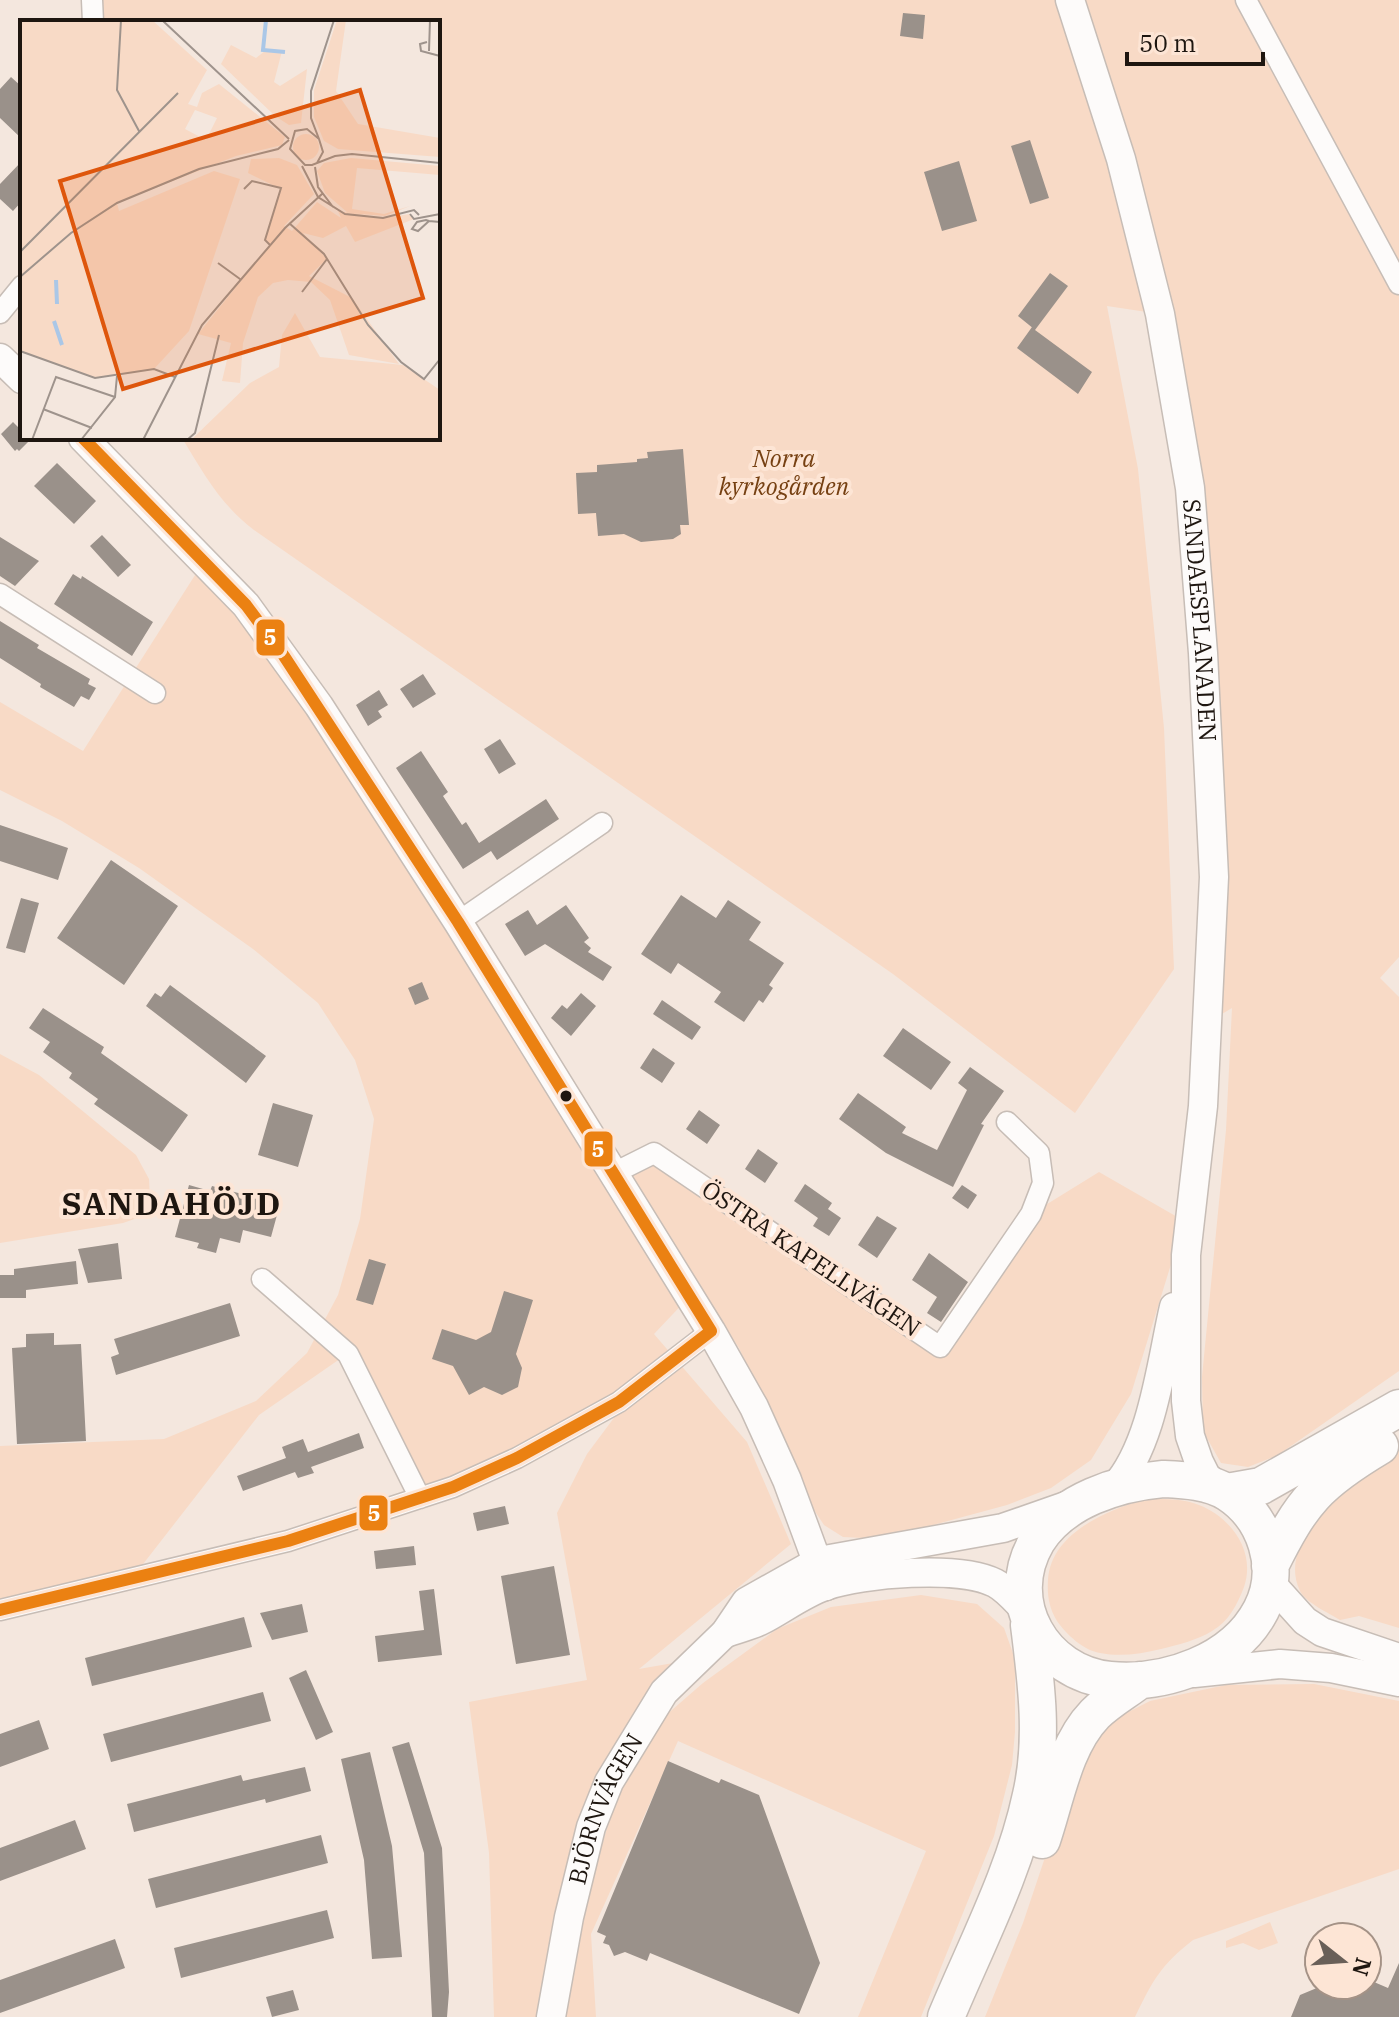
<svg xmlns="http://www.w3.org/2000/svg" width="1399" height="2017" viewBox="0 0 1399 2017" font-family="'IBM Plex Serif',serif">
	<style>
		.green { fill: #f8dac6 }
		.building { fill: #9a918a }
		.lines { fill: none; stroke-linecap: round; stroke-linejoin: round }
		.street-casing { stroke: #c7bdb6; stroke-width: 23 }
		.secondary-casing { stroke: #c7bdb6; stroke-width: 31 }
		.highway-casing { stroke: #c7bdb6; stroke-width: 39 }
		.street { stroke: #fdfbfa; stroke-width: 20 }
		.secondary { stroke: #fdfbfa; stroke-width: 28 }
		.highway { stroke: #fdfbfa; stroke-width: 36 }
		.bus-1-casing { stroke: #fde5d5; stroke-width: 18 }
		.bus-1 { stroke: #eb8112; stroke-width: 12 }
		.bus-dot { fill: #1e1610; stroke: #fde5d5; stroke-width: 3 }
		.labels { text-anchor: middle; stroke-width: 8; stroke-linejoin: round; paint-order: stroke }
		.park-label { font-size: 24px; font-style: italic; fill: #764012; stroke: #fde5d5 }
		.street-label { font-size: 24px; fill: #1e1610; stroke: #fde5d5 }
		.district-label { font-size: 32px; font-weight: bold; letter-spacing: 2px; fill: #1e1610; stroke: #fde5d5 }
		.inset-river { fill: none; stroke: #aac7e7; stroke-width: 4 }
		.inset-road { fill: none; stroke: #9e938c; stroke-width: 2 }
		.view { fill: #de560c; fill-opacity: 0.15; stroke: #de560c; stroke-width: 4 }
		.inset-edge { fill: none; stroke: #1e1610; stroke-width: 4 }
		.line-badge { stroke: #fde5d5; stroke-width: 3 }
		.badge-label { font-size: 22px; text-anchor: middle; font-weight: bold; fill: #fff }
	</style>
	<rect width="100%" height="100%" fill="#f4e7de"/>
	<!-- green -->
	<path class="green" d="M92,0H1399V957L1380,978L1399,997V1371L1278,1455L1248,1467L1221,1463L1203,1431L1202,1377L1226,1130L1232,1008L1207,1023L1214,877L1160,314L1107,306L1138,469L1164,728L1174,969L1075,1113L893,974L254,530C220,504 204,474 182,438H438V22H93Z
		M204,561L246,605L614,1172L654,1153L940,1346L1031,1214L1099,1172L1179,1218L1172,1261L1131,1394L1091,1460L1051,1488L1007,1505L922,1528L864,1538L843,1537L824,1525L810,1504L739,1348L700,1290L690,1296L654,1334L747,1442L791,1544L639,1669L696,1659L609,1782L551,2017H494L489,1853L469,1702L587,1680L557,1513L587,1454L634,1391L420,1498L347,1354L259,1415L133,1577L0,1610V1446L164,1439L256,1401L307,1353L338,1295L360,1219L374,1119L355,1060L318,1003L253,949L139,868L62,821L0,790V702L83,751Z
		M0,1054L39,1075L136,1155L149,1179L150,1198L140,1217L123,1223L0,1243Z
		M1399,1449V1628L1359,1616L1340,1620C1329,1613 1306,1603 1300,1591C1273,1535 1363,1476 1399,1449Z
		M1145,1499C1164,1499 1182,1498 1199,1505C1232,1518 1256,1552 1244,1587C1237,1605 1229,1621 1212,1631C1198,1640 1177,1645 1161,1649C1141,1654 1120,1657 1100,1653C1083,1650 1067,1635 1057,1621C1049,1608 1047,1595 1048,1580C1051,1533 1106,1511 1145,1499Z
		M921,1595L977,1604L1004,1628L1015,1659V1732L1012,1765L994,1836L921,2017H858L926,1851L678,1741L591,1934L596,2017H560L576,1934L620,1784L665,1716L703,1683L777,1629L831,1607Z
		M1314,1684L1399,1701V1869L1193,1940C1160,1966 1153,1980 1135,2017H985L1023,1923L1074,1771L1101,1726L1150,1701L1226,1685Z
		M1270,1922L1278,1943L1259,1950L1243,1943L1226,1948V1941Z"/>
	<!-- building -->
	<path class="building" d="M903,13L925,15L923,39L900,36Z
		M11,77L22,87V139L0,118V89Z
		M1030,140L1049,198L1030,204L1011,146Z
		M22,161V201L13,211L0,199V184Z
		M959,161L977,221L942,231L924,172Z
		M1050,273L1068,286L1035,330L1092,372L1078,394L1017,348L1032,327L1034,329L1018,316Z
		M13,422L22,431V438L31,439L19,451L17,449L15,451L1,434Z
		M683,449L689,525H680L681,534L673,539L641,542L624,534L598,536L596,513L578,514L576,473L597,472V465L637,462V459L648,458L647,452Z
		M57,463L96,501L74,524L34,486Z
		M102,535L131,565L118,577L90,546Z
		M0,537L39,561L15,586L0,576Z
		M73,574L81,579L82,576L153,622L132,656L54,604Z
		M0,621L39,645L37,648L90,679L88,684L96,688L89,700L81,696L74,707L40,687L41,684L0,658Z
		M423,674L436,694L413,708L400,689Z
		M379,690L388,705L378,711L382,717L368,726L356,705Z
		M500,739L516,764L499,774L484,749Z
		M421,751L448,792L443,796L462,825L466,822L479,843L546,799L559,819L497,860L491,851L463,869L396,768Z
		M0,825L68,848L58,880L0,861Z
		M111,860L178,906L124,985L57,938Z
		M681,895L716,918L728,900L761,922L749,940L784,963L769,985L773,988L763,1003L759,1000L744,1022L714,1002L721,992L678,963L671,974L641,954Z
		M21,898L39,903L25,953L6,948Z
		M566,905L589,938L584,942L591,948L588,952L612,967L603,981L545,944L525,956L505,924L528,910L537,925Z
		M422,982L429,999L415,1005L408,988Z
		M170,985L266,1056L246,1083L146,1006L155,993L161,997Z
		M581,993L596,1006L571,1036L551,1018L562,1005L567,1009Z
		M662,1000L701,1027L692,1040L653,1014Z
		M43,1008L104,1047L101,1053L188,1115L162,1152L94,1104L98,1099L69,1078L72,1073L43,1052L50,1042L29,1028Z
		M903,1028L951,1062L931,1090L883,1056Z
		M653,1048L675,1063L662,1083L640,1068Z
		M970,1067L1004,1091L981,1124L984,1125L953,1187L886,1153L839,1119L858,1093L906,1127L902,1133L937,1150L967,1090L958,1083Z
		M273,1103L313,1115L298,1167L258,1155Z
		M699,1110L720,1125L707,1144L686,1129Z
		M758,1149L778,1163L765,1183L745,1169Z
		M805,1184L832,1203L828,1209L841,1218L829,1236L813,1226L818,1218L794,1201Z
		M189,1185L210,1191L212,1186L280,1204L271,1237L243,1230L240,1243L220,1238L216,1253L197,1248L199,1243L175,1237Z
		M962,1185L977,1195L968,1209L952,1198Z
		M877,1216L897,1228L877,1258L858,1245Z
		M118,1243L122,1279L88,1283L78,1249Z
		M929,1253L968,1282L941,1322L927,1313L937,1297L912,1280Z
		M369,1259L386,1264L373,1305L356,1300Z
		M76,1261L78,1284L26,1290V1298H0V1275H14V1269Z
		M504,1291L533,1300L516,1354L522,1368L518,1387L502,1395L484,1387L469,1395L453,1366L432,1359L442,1329L476,1340L491,1332Z
		M230,1303L240,1336L116,1375L111,1357L119,1354L114,1339Z
		M54,1333V1345L81,1344L86,1441L17,1444L12,1348L26,1347V1334Z
		M359,1433L364,1448L311,1467L314,1473L298,1478L295,1472L243,1491L237,1476L286,1458L282,1447L303,1439L308,1452Z
		M505,1506L509,1524L477,1531L473,1513Z
		M414,1546L416,1565L376,1569L374,1551Z
		M554,1566L570,1655L516,1664L501,1576Z
		M434,1589L442,1655L378,1662L375,1636L424,1630L419,1591Z
		M302,1604L308,1632L272,1640L260,1613Z
		M244,1617L252,1647L92,1686L85,1658Z
		M306,1670L333,1732L316,1740L289,1678Z
		M263,1692L271,1721L111,1762L103,1734Z
		M39,1720L49,1749L0,1767V1734Z
		M409,1742L442,1848L449,1992L447,2017H432L424,1853L392,1747Z
		M370,1752L392,1846L402,1957L372,1959L364,1860L341,1759Z
		M668,1761L719,1783L721,1779L759,1795L820,1963L799,2014L650,1953L647,1961L625,1952L614,1956L609,1945L603,1943L606,1936L597,1932Z
		M305,1767L311,1791L266,1803L265,1799L134,1832L127,1804L241,1775L243,1781Z
		M75,1820L86,1849L0,1881V1848Z
		M321,1835L328,1863L156,1908L148,1879Z
		M327,1910L334,1938L181,1978L174,1948Z
		M115,1939L125,1968L0,2013V1980Z
		M1399,1963V2017H1291L1300,1995L1324,1985H1367V1979L1388,1988Z
		M293,1990L299,2010L272,2017L266,1997Z"/>
	<g class="lines">
		<defs>
			<path id="street" d="M92,0L93,22
				M1246,0L1399,284
				M0,313L22,286
				M0,594L155,693
				M458,922L602,823
				M614,1173L654,1153L940,1347L1031,1214L1043,1183L1039,1153L1007,1122
				M262,1279L348,1354L420,1498
				M0,1610L288,1541L453,1487L517,1458L619,1402L711,1331"/>
			<g id="secondary">
				<path id="s1" d="M1070,0L1121,159L1160,314L1190,488L1203,653L1214,877L1203,1106L1186,1255V1401L1190,1436L1199,1462L1206,1476L1219,1488"/>
				<path d="M0,358L22,379"/>
				<path d="M83,438L246,605L319,706L458,922L711,1331L754,1407L787,1480L826,1586"/>
				<path d="M1114,1488C1153,1445 1161,1363 1174,1307"/>
				<path d="M1269,1581L1305,1621L1322,1632L1399,1658"/>
				<path d="M725,1633C737,1629 749,1626 760,1621C782,1610 802,1594 825,1586C863,1573 960,1565 995,1583C1008,1590 1017,1602 1027,1612"/>
				<path d="M1194,1673L1280,1664L1331,1668L1399,1682"/>
				<path id="s2" d="M551,2017L569,1917L591,1827L609,1782L664,1692L725,1633L746,1602L819,1561L1003,1528L1069,1505"/>
			</g>
			<path id="highway" d="M1163,1479C1184,1480 1209,1481 1228,1493C1265,1517 1283,1568 1261,1610C1234,1662 1165,1685 1110,1680C1043,1673 1001,1602 1037,1541C1063,1500 1118,1483 1163,1479Z
				M1227,1492L1261,1486L1399,1408
				M1270,1566C1302,1501 1318,1483 1380,1446
				M1042,1840C1056,1799 1064,1746 1095,1714C1108,1701 1126,1691 1140,1680
				M946,2017C976,1945 1015,1871 1031,1795C1044,1739 1036,1681 1029,1625"/>
		</defs>
		<!-- street casing -->
		<use href="#street" class="street-casing"/>
		<!-- secondary casing -->
		<use href="#secondary" class="secondary-casing"/>
		<!-- highway casing -->
		<use href="#highway" class="highway-casing"/>
		<!-- street -->
		<use href="#street" class="street"/>
		<!-- secondary -->
		<use href="#secondary" class="secondary"/>
		<!-- highway -->
		<use href="#highway" class="highway"/>
		<defs>
			<path id="bus-1" d="M83,438L246,605L284,656L458,922L711,1331
				M0,1610L288,1541L453,1487L517,1458L619,1402L711,1331"/>
		</defs>
		<!-- bus-1 casing -->
		<use href="#bus-1" class="bus-1-casing"/>
		<!-- bus-1 -->
		<use href="#bus-1" class="bus-1"/>
	</g>
	<!-- markers -->
	<circle class="bus-dot" cx="566" cy="1096" r="7"/>
	<g class="labels">
		<!-- park labels -->
		<g class="park-label">
			<text x="784" y="467">Norra<tspan x="784" dy="28">kyrkogården</tspan></text>
		</g>
		<!-- street labels -->
		<g class="street-label">
			<text dy="8" stroke="none"><textPath href="#s1" startOffset="636">SANDAESPLANADEN</textPath></text>
			<text transform="translate(811 1259) rotate(34)" y="8">ÖSTRA KAPELLVÄGEN</text>
			<text dy="8" stroke="none"><textPath href="#s2" startOffset="216">BJÖRNVÄGEN</textPath></text>
		</g>
		<!-- district labels -->
		<g class="district-label">
			<text x="172" y="1215">SANDAHÖJD</text>
		</g>
	</g>
	<!-- overview -->
	<g transform="translate(20 20)">
		<rect width="420" height="420" fill="#f4e7de"/>
		<path d="M0,0H132L187,50L168,84L177,87L182,73L199,64L265,117L262,125L216,136L97,183L99,191L194,151L220,159L169,311L134,349L75,358L0,331ZM175,90L197,98L186,120L165,109ZM317,0H326L316,71L338,104L420,118V137L318,129L304,121L294,97V70ZM211,25L236,38L245,31H262L254,62L260,66L287,49L281,103L269,105L255,96L201,44ZM273 127a13 13 0 1 1 26 0a13 13 0 1 1-26 0ZM259,138L277,145L294,174L264,206L272,211L297,182L321,198L318,191L363,198L390,194L394,199L335,222L326,206L303,218L283,213L307,239L289,256L332,278L379,344L329,335L310,280L291,262L268,260L253,263L238,277L223,323L220,363L202,361L211,323L178,314L250,225L245,220L261,169L228,153L231,139ZM331,138L420,146V155L337,148L332,189L364,194L390,186L365,196L328,193L305,173L297,151L304,143ZM275,293L300,337L383,345L420,370V420H171L230,363L259,347L262,315Z" fill="#f8dac6" fill-rule="evenodd"/>
		<path class="inset-river" d="M246,0L243,30L265,32M36,260L37,284M34,301L42,325"/>
		<path class="inset-road" d="M101,0L97,70L119,111M142,0L269,119M407,22L400,24L401,31L420,36M409,31L410,0M299,119L291,98V71L314,0M297,143L303,132L299,119L287,109L275,111L270,129L285,145H292L315,136L332,134L420,143M282,146L298,177L325,194L363,198L394,190L399,195M295,147L298,167L313,187M224,169L232,161L261,168L245,220L250,225M390,194L394,199L420,194M409,201L398,211L392,209L397,202L406,200L409,201L420,202M269,203L304,234L348,305L381,342L404,359L420,339M0,232L158,73M198,243L220,259M0,257L51,213L97,183L179,149L258,129L269,120M282,272L307,239M0,331L75,358L134,349L155,357M23,389L72,408M12,420L36,357L95,377M61,420L95,377L97,356M123,420L182,305L265,208L302,174M167,420L175,413L199,315"/>
		<path class="view" d="M340,70L403,278L103,369L40,161Z"/>
		<rect width="420" height="420" class="inset-edge"/>
	</g>
	<g class="line-badge">
		<rect x="255" y="618" width="31" height="39" rx="8" fill="#eb8112"/>
		<rect x="583" y="1130" width="31" height="38" rx="8" fill="#eb8112"/>
		<rect x="358" y="1494" width="31" height="38" rx="8" fill="#eb8112"/>
	</g>
	<g class="badge-label">
		<text x="270" y="645">5</text>
		<text x="598" y="1157">5</text>
		<text x="374" y="1521">5</text>
	</g>
	<!-- north arrow -->
	<g transform="translate(1343 1961) rotate(107)"><circle r="38" fill="#fde5d5" stroke="#a49286" stroke-width="2"/>
	<path d="M0-6L14 30L0 20L-14 30Z" fill="#695f58"/>
	<text y="-12" font-size="22" font-weight="bold" text-anchor="middle" fill="#1e1610">N</text>
	</g>
	<!-- scale -->
	<path d="M1127 52v12h136v-12" fill="none" stroke="#1e1610" stroke-width="4"/>
	<text x="1139" y="52" font-size="24" fill="#1e1610" stroke="#fde5d5" stroke-width="6" paint-order="stroke">50 m</text>
</svg>
